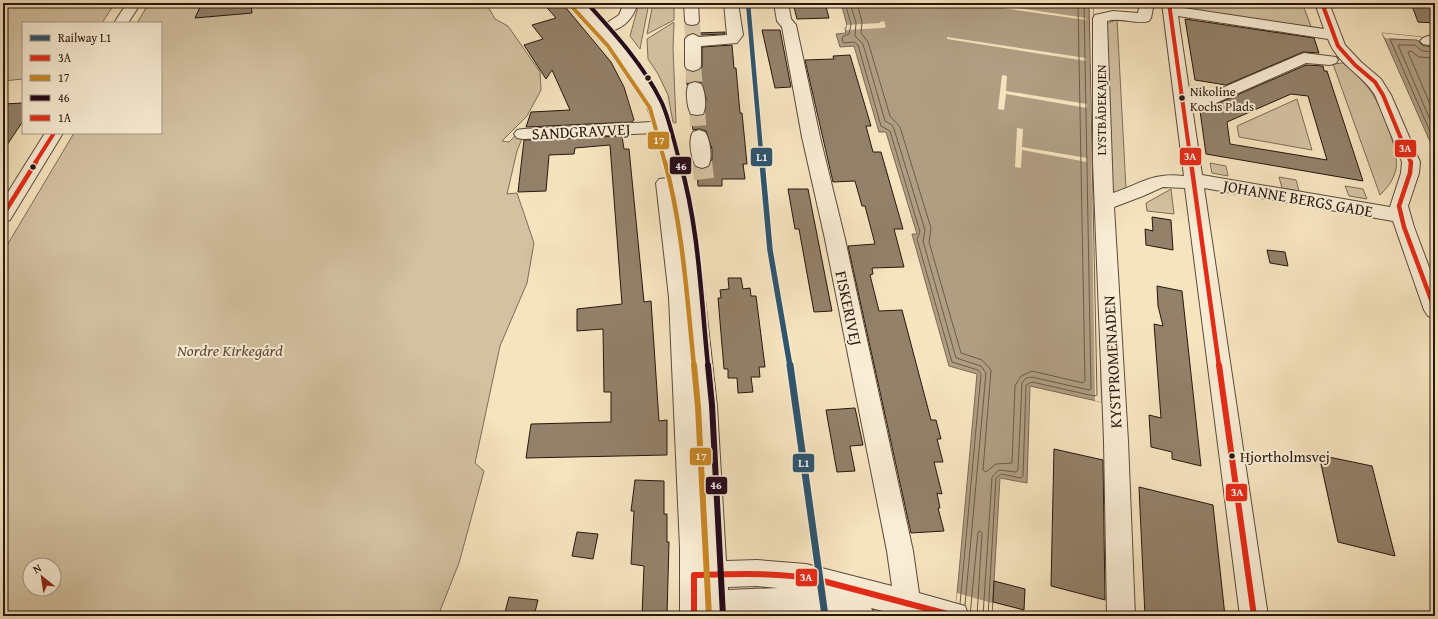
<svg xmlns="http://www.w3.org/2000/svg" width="1438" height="619" viewBox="0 0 1438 619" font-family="'Gentium Book Plus',serif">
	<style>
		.green { fill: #d3c1a1; stroke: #7d6c58; fill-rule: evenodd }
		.water { fill: #b09e83; stroke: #796854 }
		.pier { fill: #f6e4bf }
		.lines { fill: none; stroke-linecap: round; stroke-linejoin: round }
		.shore { stroke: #6c5a48; stroke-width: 1 }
		.building { fill: #93816a; stroke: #27160e; fill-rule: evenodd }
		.minor-tunnel-far1 { stroke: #d7c5a4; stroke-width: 16; stroke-dasharray: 16 8; stroke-linecap: butt }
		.minor-tunnel { stroke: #d7c5a4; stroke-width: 20; stroke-dasharray: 20 10; stroke-linecap: butt }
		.minor-casing { stroke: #5b4a3a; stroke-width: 2 }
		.minor { fill: #f9edd5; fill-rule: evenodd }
		.bus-1-far2-casing { stroke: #f9edd5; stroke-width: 6 }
		.bus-1-far1-casing { stroke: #f9edd5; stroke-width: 8 }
		.bus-1-casing { stroke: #f9edd5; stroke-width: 9 }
		.bus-2-far2-casing { stroke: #f9edd5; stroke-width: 6 }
		.bus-2-far1-casing { stroke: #f9edd5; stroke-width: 8 }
		.bus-2-casing { stroke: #f9edd5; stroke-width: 9 }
		.bus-3-far2-casing { stroke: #f9edd5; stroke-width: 6 }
		.bus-3-far1-casing { stroke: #f9edd5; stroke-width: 8 }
		.bus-3-casing { stroke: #f9edd5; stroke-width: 9 }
		.bus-4-far1-casing { stroke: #f9edd5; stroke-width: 6 }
		.bus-4-casing { stroke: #f9edd5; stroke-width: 8 }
		.bus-1-far2 { stroke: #e52b18; stroke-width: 4 }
		.bus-1-far1 { stroke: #e52b18; stroke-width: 4.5 }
		.bus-1 { stroke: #e52b18; stroke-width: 6 }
		.bus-2-far2 { stroke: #c98825; stroke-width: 4 }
		.bus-2-far1 { stroke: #c98825; stroke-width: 4.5 }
		.bus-2 { stroke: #c98825; stroke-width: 6 }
		.bus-3-far2 { stroke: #22071b; stroke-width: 4 }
		.bus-3-far1 { stroke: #22071b; stroke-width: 4.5 }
		.bus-3 { stroke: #22071b; stroke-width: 6 }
		.bus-4-far1 { stroke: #e52b18; stroke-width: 4 }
		.bus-4 { stroke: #e52b18; stroke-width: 4.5 }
		.rail-1-far2-casing { stroke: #f9edd5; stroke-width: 7 }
		.rail-1-far1-casing { stroke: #f9edd5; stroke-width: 8 }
		.rail-1-casing { stroke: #f9edd5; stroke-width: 10 }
		.rail-1-far2 { stroke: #30556e; stroke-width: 4.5 }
		.rail-1-far1 { stroke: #30556e; stroke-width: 5.5 }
		.rail-1 { stroke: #30556e; stroke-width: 7 }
		.bus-dot { fill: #27160e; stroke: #f9edd5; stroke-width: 1.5 }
		.labels { text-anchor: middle; stroke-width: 4; stroke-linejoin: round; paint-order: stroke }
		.far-bus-label { font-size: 13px; fill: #27160e; stroke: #f9edd5; text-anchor: start }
		.far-street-label { font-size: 13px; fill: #27160e; stroke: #f9edd5 }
		.bus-label { font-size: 15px; fill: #27160e; stroke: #f9edd5; text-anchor: start }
		.street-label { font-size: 16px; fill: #27160e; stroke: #f9edd5 }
		.park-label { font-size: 16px; font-style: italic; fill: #5b493a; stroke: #f9edd5 }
		.line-badge { stroke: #f9edd5; stroke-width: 1.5 }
		.badge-label { font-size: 11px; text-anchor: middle; font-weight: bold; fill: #fff }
	</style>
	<rect width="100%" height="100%" fill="#f6e4bf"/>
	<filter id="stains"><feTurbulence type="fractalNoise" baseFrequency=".005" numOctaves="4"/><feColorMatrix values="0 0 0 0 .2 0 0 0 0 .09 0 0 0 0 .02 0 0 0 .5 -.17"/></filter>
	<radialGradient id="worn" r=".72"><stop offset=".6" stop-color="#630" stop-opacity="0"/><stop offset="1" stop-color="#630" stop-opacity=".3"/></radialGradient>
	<!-- green -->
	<path class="green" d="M3,3H115L102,23H23V79L3,81Z
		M149,3H486L495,19L508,26L540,72L541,90L527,116L502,141L509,142L515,136H523L517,151L507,194L517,193L534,243L527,283L500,346L475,463L484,471L459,563L438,616H3V252L74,133H161V23H137ZM30,565H54V589H30Z
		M639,3H649L640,49L630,36Z
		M653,3H674V20L647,34Z
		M1181,3H1292L1303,5L1312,29L1183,11Z
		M1117,19L1126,189L1112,193L1107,24Z
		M674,22L673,48L676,123H675L673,122L668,95L658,74L648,59L647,39Z
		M1343,63C1351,70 1360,77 1367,86C1379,100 1400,151 1396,169C1393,181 1388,187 1380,195L1333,64Z
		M1297,99L1312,150L1239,137L1237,126Z
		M1210,163L1226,166L1228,176L1212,173Z
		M1279,177L1296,180L1299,191L1282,188Z
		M1345,186L1363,189L1367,199L1349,196Z
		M1171,189L1174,214L1147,211L1146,203Z"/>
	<!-- water -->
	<path class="water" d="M841,3H1093L1101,402L1030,386L1027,483L1000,478L992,616H955L977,374L949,366L912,234H917L886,132H879L854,46L840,47L836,34L846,33L845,29L847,25Z
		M1382,33L1421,37L1424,41L1435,44V153Z"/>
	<!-- pier -->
	<path class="pier" d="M968,3H984L1086,18V20Z
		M1089,3H1093L1101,402L1095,401Z
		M884,21L886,27L883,28L846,30L847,25L880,23V22Z
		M1382,33L1421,37L1424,41L1385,38Z
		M947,37L1086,58V61L947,39Z
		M1002,75L1007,76L1006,91L1087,104V108L1006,94L1004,110L998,109Z
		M1017,128L1023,129L1022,147L1087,158V162L1022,150L1021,168L1015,167Z
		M957,593L992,603V616H955Z"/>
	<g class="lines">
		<!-- shore -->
		<path class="shore" d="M845,3L851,24L849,34L842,37L843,43L854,42L858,45L881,126L890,131L920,232L917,239L952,362L978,370L981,374L960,604
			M850,3L856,23L855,36L863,44L885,121L892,125L894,129L925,230L923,241L956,358L981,366L986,373L965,605
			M857,3L862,22L861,33L868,42L890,116L900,127L931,228L929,242L961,353L982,360L991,370L983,470L986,472L996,464L1012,463L1015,386L1021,376L1032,371L1083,383L1085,381L1078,3
			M1435,47L1423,46L1417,40L1390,39L1435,143
			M1435,52L1422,51L1415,45H1398L1435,131
			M1435,58L1419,57L1411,51L1408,52L1435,116
			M970,616L978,532L980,531L982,533L977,616
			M983,616L992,477L999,470L1016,472L1018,470L1022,383L1026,378L1032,377L1089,390L1091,389L1084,3
			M988,616L996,478L1001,474L1021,478L1023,476L1026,385L1032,382L1094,396L1097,395L1089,3"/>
	</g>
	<!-- building -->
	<path class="building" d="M224,3H251L252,13L195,18L201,5Z
		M543,3H562L611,62L624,87L634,120L632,122L526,127L531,112L570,110L552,70L546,79L524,45L543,39L532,25L556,18Z
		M793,3H825L829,18L797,19Z
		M1411,3H1435V23L1418,22Z
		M1185,19L1314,38L1319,53L1303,52L1226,85L1195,80Z
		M762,30H780L791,87L775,88Z
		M725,32V34L699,35L695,33Z
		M732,45L734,68H736L740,113H742L747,164H743L745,179H722V186H698L697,168L702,169L709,167L712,159V149L706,131L699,129L693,130L691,116H697L704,115L706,98L701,83L695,81L687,85V71L693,72L700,70L702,66V47Z
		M850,55L871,126H866L873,152H881L903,229H894L904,267L872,268L873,274L870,275L879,311L902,310L931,420H936L941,439H937L943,462H934L942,494L937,493L940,508H938L944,531L911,533L848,246L875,244L865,206H862L855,181L833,182L805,60L834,59L833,56Z
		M1306,65L1323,66L1324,71H1327L1363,181L1206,154L1200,111ZM1291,94L1308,96L1327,160L1230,144L1227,122Z
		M23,103V121L3,151V104Z
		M622,136L624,149H629L644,302L651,301L659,421L667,420V455L526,458L531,424L611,422V392H604L603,329L577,331V309L622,304L610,145L575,148L574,154L549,155L546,191L518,192L524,140Z
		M788,189H808L832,311L814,312L799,229H795Z
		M1152,217L1171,220L1173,250L1146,245L1145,229L1153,231Z
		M1267,250L1285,252L1288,266L1270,263Z
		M728,278H741L743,289L750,288L751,296H756L765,367H759L760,377H751L753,392L738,393L737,378H728V369H724L718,298H721L720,290L729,289Z
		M1157,286L1182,291L1201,466L1172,459V452L1151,447L1149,415L1161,418L1154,324L1163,326L1158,306Z
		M855,408L863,445L850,446L855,471L837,472L826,410Z
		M1054,449L1103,460L1105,600L1051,586Z
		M1319,455L1372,466L1395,556L1338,542Z
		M635,480L664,481V514H667V542H669L667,616H642L644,566L631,564L634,511H631Z
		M1139,487L1213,505L1225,616H1145Z
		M577,532L598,534L593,559L572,556Z
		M994,581L1025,589L1024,610L993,602Z
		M509,597L538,600L534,616H504Z"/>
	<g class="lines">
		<!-- minor-tunnel-far1 -->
		<path class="minor-tunnel-far1" d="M692,21L693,39
			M693,66L695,87
			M697,110L699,136"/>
		<!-- minor-tunnel -->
		<path class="minor-tunnel" d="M702,162L704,179"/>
		<defs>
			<path id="minor" d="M127,3H141L128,23H114Z
				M571,3H586L605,24L619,15L624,3H638C633,18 626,26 612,31L645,75L664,105L689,189L698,238L717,406L726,561L757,560L806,564L892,586L887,551L825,239L802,137L782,27L777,21L774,3H788L791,19L796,25L820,137L845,239L913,551L919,593L965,606L969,616H891V613L871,608L875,616L790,615L680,616V548L669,297L656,183L659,179L668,178L655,133L523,139L517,138L514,134L517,130L523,129L652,122C645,94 626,68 607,45C596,31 581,18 571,3ZM757,586L778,588L728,590V587Z
				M684,3H698L699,21L697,24L692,25L687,24L685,21Z
				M724,3H738L743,35L737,43L701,46V66L699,69L693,71L687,69L685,66V39L688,36L693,34L699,37L727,35Z
				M1140,3H1154L1151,18L1149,21C1136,25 1121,17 1107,21L1113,193C1140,184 1153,172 1184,176L1162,3H1176L1177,7L1324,29L1315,3H1329L1345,45L1361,62L1381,79L1391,95L1420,162L1419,173L1408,206L1414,227L1435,283V318L1428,316L1424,310L1393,221L1204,188L1268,616H1240L1185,188L1163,187L1143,196L1114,207L1128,441L1135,616H1107L1104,441L1093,162V18L1095,15L1113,11L1138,13ZM1178,16L1328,39C1336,63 1362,74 1375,95L1402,162L1401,173L1390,207L1202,175L1192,107L1201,108L1207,107L1306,63L1330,65L1336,63L1338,60L1336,57L1304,53L1299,55L1199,98L1190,96Z
				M1428,36H1435V46L1423,44L1420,41L1423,38Z
				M695,82L701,84C705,90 707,107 703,114L697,115L691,114C687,107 685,90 689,84Z
				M699,130L705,132C710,139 713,159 708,166L702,168L696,166C691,159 688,139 693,132Z
				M45,133H63L10,220L3,222V200Z"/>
		</defs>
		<!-- minor casing -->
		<use href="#minor" class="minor-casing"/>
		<!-- minor -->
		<use href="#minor" class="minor"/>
		<defs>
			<path id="bus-1-far2" d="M1169,3L1191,163
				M1322,3L1338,46L1355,65L1375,82L1383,95L1411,163"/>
			<path id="bus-1-far1" d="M1191,162L1219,366
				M1411,162L1410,173L1399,206L1404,227L1435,310"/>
			<path id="bus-1" d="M1219,365L1254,616
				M694,616V575C736,574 778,572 819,580L955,616"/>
			<path id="bus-2-far2" d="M573,8L608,46L650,108L665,163"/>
			<path id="bus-2-far1" d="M665,162C683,229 687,298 694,366"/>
			<path id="bus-2" d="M694,365L698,407L709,616"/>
			<path id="bus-3-far2" d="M587,3C614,33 643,64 661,101C669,117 675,146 680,163"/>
			<path id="bus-3-far1" d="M680,162C699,228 701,298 708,366"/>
			<path id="bus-3" d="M708,365L712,405L723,616"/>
			<path id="bus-4-far1" d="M35,163L54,133"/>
			<path id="bus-4" d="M3,215L36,162"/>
		</defs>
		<!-- bus-1-far2 casing -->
		<use href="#bus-1-far2" class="bus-1-far2-casing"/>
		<!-- bus-1-far1 casing -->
		<use href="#bus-1-far1" class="bus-1-far1-casing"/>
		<!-- bus-1 casing -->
		<use href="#bus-1" class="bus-1-casing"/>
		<!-- bus-2-far2 casing -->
		<use href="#bus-2-far2" class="bus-2-far2-casing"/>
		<!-- bus-2-far1 casing -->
		<use href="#bus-2-far1" class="bus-2-far1-casing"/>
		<!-- bus-2 casing -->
		<use href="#bus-2" class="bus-2-casing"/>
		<!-- bus-3-far2 casing -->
		<use href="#bus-3-far2" class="bus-3-far2-casing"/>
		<!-- bus-3-far1 casing -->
		<use href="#bus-3-far1" class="bus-3-far1-casing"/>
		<!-- bus-3 casing -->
		<use href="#bus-3" class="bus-3-casing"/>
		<!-- bus-4-far1 casing -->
		<use href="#bus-4-far1" class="bus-4-far1-casing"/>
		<!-- bus-4 casing -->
		<use href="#bus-4" class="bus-4-casing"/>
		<!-- bus-1-far2 -->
		<use href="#bus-1-far2" class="bus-1-far2"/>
		<!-- bus-1-far1 -->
		<use href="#bus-1-far1" class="bus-1-far1"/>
		<!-- bus-1 -->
		<use href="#bus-1" class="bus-1"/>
		<!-- bus-2-far2 -->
		<use href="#bus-2-far2" class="bus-2-far2"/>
		<!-- bus-2-far1 -->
		<use href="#bus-2-far1" class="bus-2-far1"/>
		<!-- bus-2 -->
		<use href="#bus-2" class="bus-2"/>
		<!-- bus-3-far2 -->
		<use href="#bus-3-far2" class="bus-3-far2"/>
		<!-- bus-3-far1 -->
		<use href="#bus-3-far1" class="bus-3-far1"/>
		<!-- bus-3 -->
		<use href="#bus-3" class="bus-3"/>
		<!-- bus-4-far1 -->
		<use href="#bus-4-far1" class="bus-4-far1"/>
		<!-- bus-4 -->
		<use href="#bus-4" class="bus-4"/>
		<defs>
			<path id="rail-1-far2" d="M748,3L762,163"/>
			<path id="rail-1-far1" d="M762,162L770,250L790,366"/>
			<path id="rail-1" d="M790,365L825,616"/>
		</defs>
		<!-- rail-1-far2 casing -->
		<use href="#rail-1-far2" class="rail-1-far2-casing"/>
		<!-- rail-1-far1 casing -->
		<use href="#rail-1-far1" class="rail-1-far1-casing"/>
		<!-- rail-1 casing -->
		<use href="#rail-1" class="rail-1-casing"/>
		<!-- rail-1-far2 -->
		<use href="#rail-1-far2" class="rail-1-far2"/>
		<!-- rail-1-far1 -->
		<use href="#rail-1-far1" class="rail-1-far1"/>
		<!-- rail-1 -->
		<use href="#rail-1" class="rail-1"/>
	</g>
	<!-- markers -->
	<g class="bus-dot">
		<circle cx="648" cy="78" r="3.5"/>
		<circle cx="1182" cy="98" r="3.5"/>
		<circle cx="33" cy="167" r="3.5"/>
		<circle cx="1232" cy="456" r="3.5"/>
	</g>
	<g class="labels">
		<!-- far-bus labels -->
		<g class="far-bus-label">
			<text x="1190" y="96">Nikoline<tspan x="1190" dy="15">Kochs Plads</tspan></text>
		</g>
		<!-- far-street labels -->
		<g class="far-street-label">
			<text transform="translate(1101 110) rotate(-90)" y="5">LYSTBÅDEKAJEN</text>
		</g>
		<!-- bus labels -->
		<g class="bus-label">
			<text x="1240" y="462">Hjortholmsvej</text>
		</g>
		<!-- street labels -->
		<g class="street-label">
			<text transform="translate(581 131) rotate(-3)" y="6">SANDGRAVVEJ</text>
			<text transform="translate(1298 198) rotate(10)" y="6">JOHANNE BERGS GADE</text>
			<text transform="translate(849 308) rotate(78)" y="6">FISKERIVEJ</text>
			<text transform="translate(1112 362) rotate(-93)" y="6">KYSTPROMENADEN</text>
		</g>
		<!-- park labels -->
		<g class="park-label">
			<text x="230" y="356">Nordre Kirkegård</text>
		</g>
	</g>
	<g class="line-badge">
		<rect x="647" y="131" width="23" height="19" rx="4" fill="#c98825"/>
		<rect x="1394" y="139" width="23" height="19" rx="4" fill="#e52b18"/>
		<rect x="1179" y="147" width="23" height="19" rx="4" fill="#e52b18"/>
		<rect x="750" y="147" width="23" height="20" rx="4" fill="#30556e"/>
		<rect x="669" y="156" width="23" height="19" rx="4" fill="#22071b"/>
		<rect x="689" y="447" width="23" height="19" rx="4" fill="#c98825"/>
		<rect x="792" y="453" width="23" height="20" rx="4" fill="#30556e"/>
		<rect x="705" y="476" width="23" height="19" rx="4" fill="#22071b"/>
		<rect x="1225" y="483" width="23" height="19" rx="4" fill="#e52b18"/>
		<rect x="795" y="568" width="23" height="19" rx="4" fill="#e52b18"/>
	</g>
	<g class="badge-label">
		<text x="659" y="144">17</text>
		<text x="1405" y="152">3A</text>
		<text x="1190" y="160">3A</text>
		<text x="762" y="161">L1</text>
		<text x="681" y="170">46</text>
		<text x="701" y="460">17</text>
		<text x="804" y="467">L1</text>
		<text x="716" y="489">46</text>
		<text x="1237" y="496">3A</text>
		<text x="806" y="581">3A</text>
	</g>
	<!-- margin -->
	<rect width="1438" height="619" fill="none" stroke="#f6e4bf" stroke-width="16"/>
	<rect x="4" y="4" width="1430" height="611" fill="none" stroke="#27160e" stroke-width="2"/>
	<rect x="8" y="8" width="1422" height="603" fill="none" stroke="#27160e"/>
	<!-- legend -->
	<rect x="22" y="22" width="140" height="112" fill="#f9edd5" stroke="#a59785"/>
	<rect x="30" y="35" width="20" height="6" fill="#30556e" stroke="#a59785"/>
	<text x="58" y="42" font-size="12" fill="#27160e">Railway L1</text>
	<rect x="30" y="55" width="20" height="6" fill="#e52b18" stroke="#a59785"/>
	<text x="58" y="62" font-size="12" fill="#27160e">3A</text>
	<rect x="30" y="75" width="20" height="6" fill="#c98825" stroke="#a59785"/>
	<text x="58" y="82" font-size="12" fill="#27160e">17</text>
	<rect x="30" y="95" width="20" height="6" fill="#22071b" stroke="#a59785"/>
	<text x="58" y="102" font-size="12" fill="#27160e">46</text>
	<rect x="30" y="115" width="20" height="6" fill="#e52b18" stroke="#a59785"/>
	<text x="58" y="122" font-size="12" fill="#27160e">1A</text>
	<!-- north arrow -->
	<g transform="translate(42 577) rotate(330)"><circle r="19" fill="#f9edd5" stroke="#a59785"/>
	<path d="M0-3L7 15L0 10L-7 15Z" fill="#8f2418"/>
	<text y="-6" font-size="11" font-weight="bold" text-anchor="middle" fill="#27160e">N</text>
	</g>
	<rect width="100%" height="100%" filter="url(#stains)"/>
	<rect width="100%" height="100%" fill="url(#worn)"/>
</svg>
